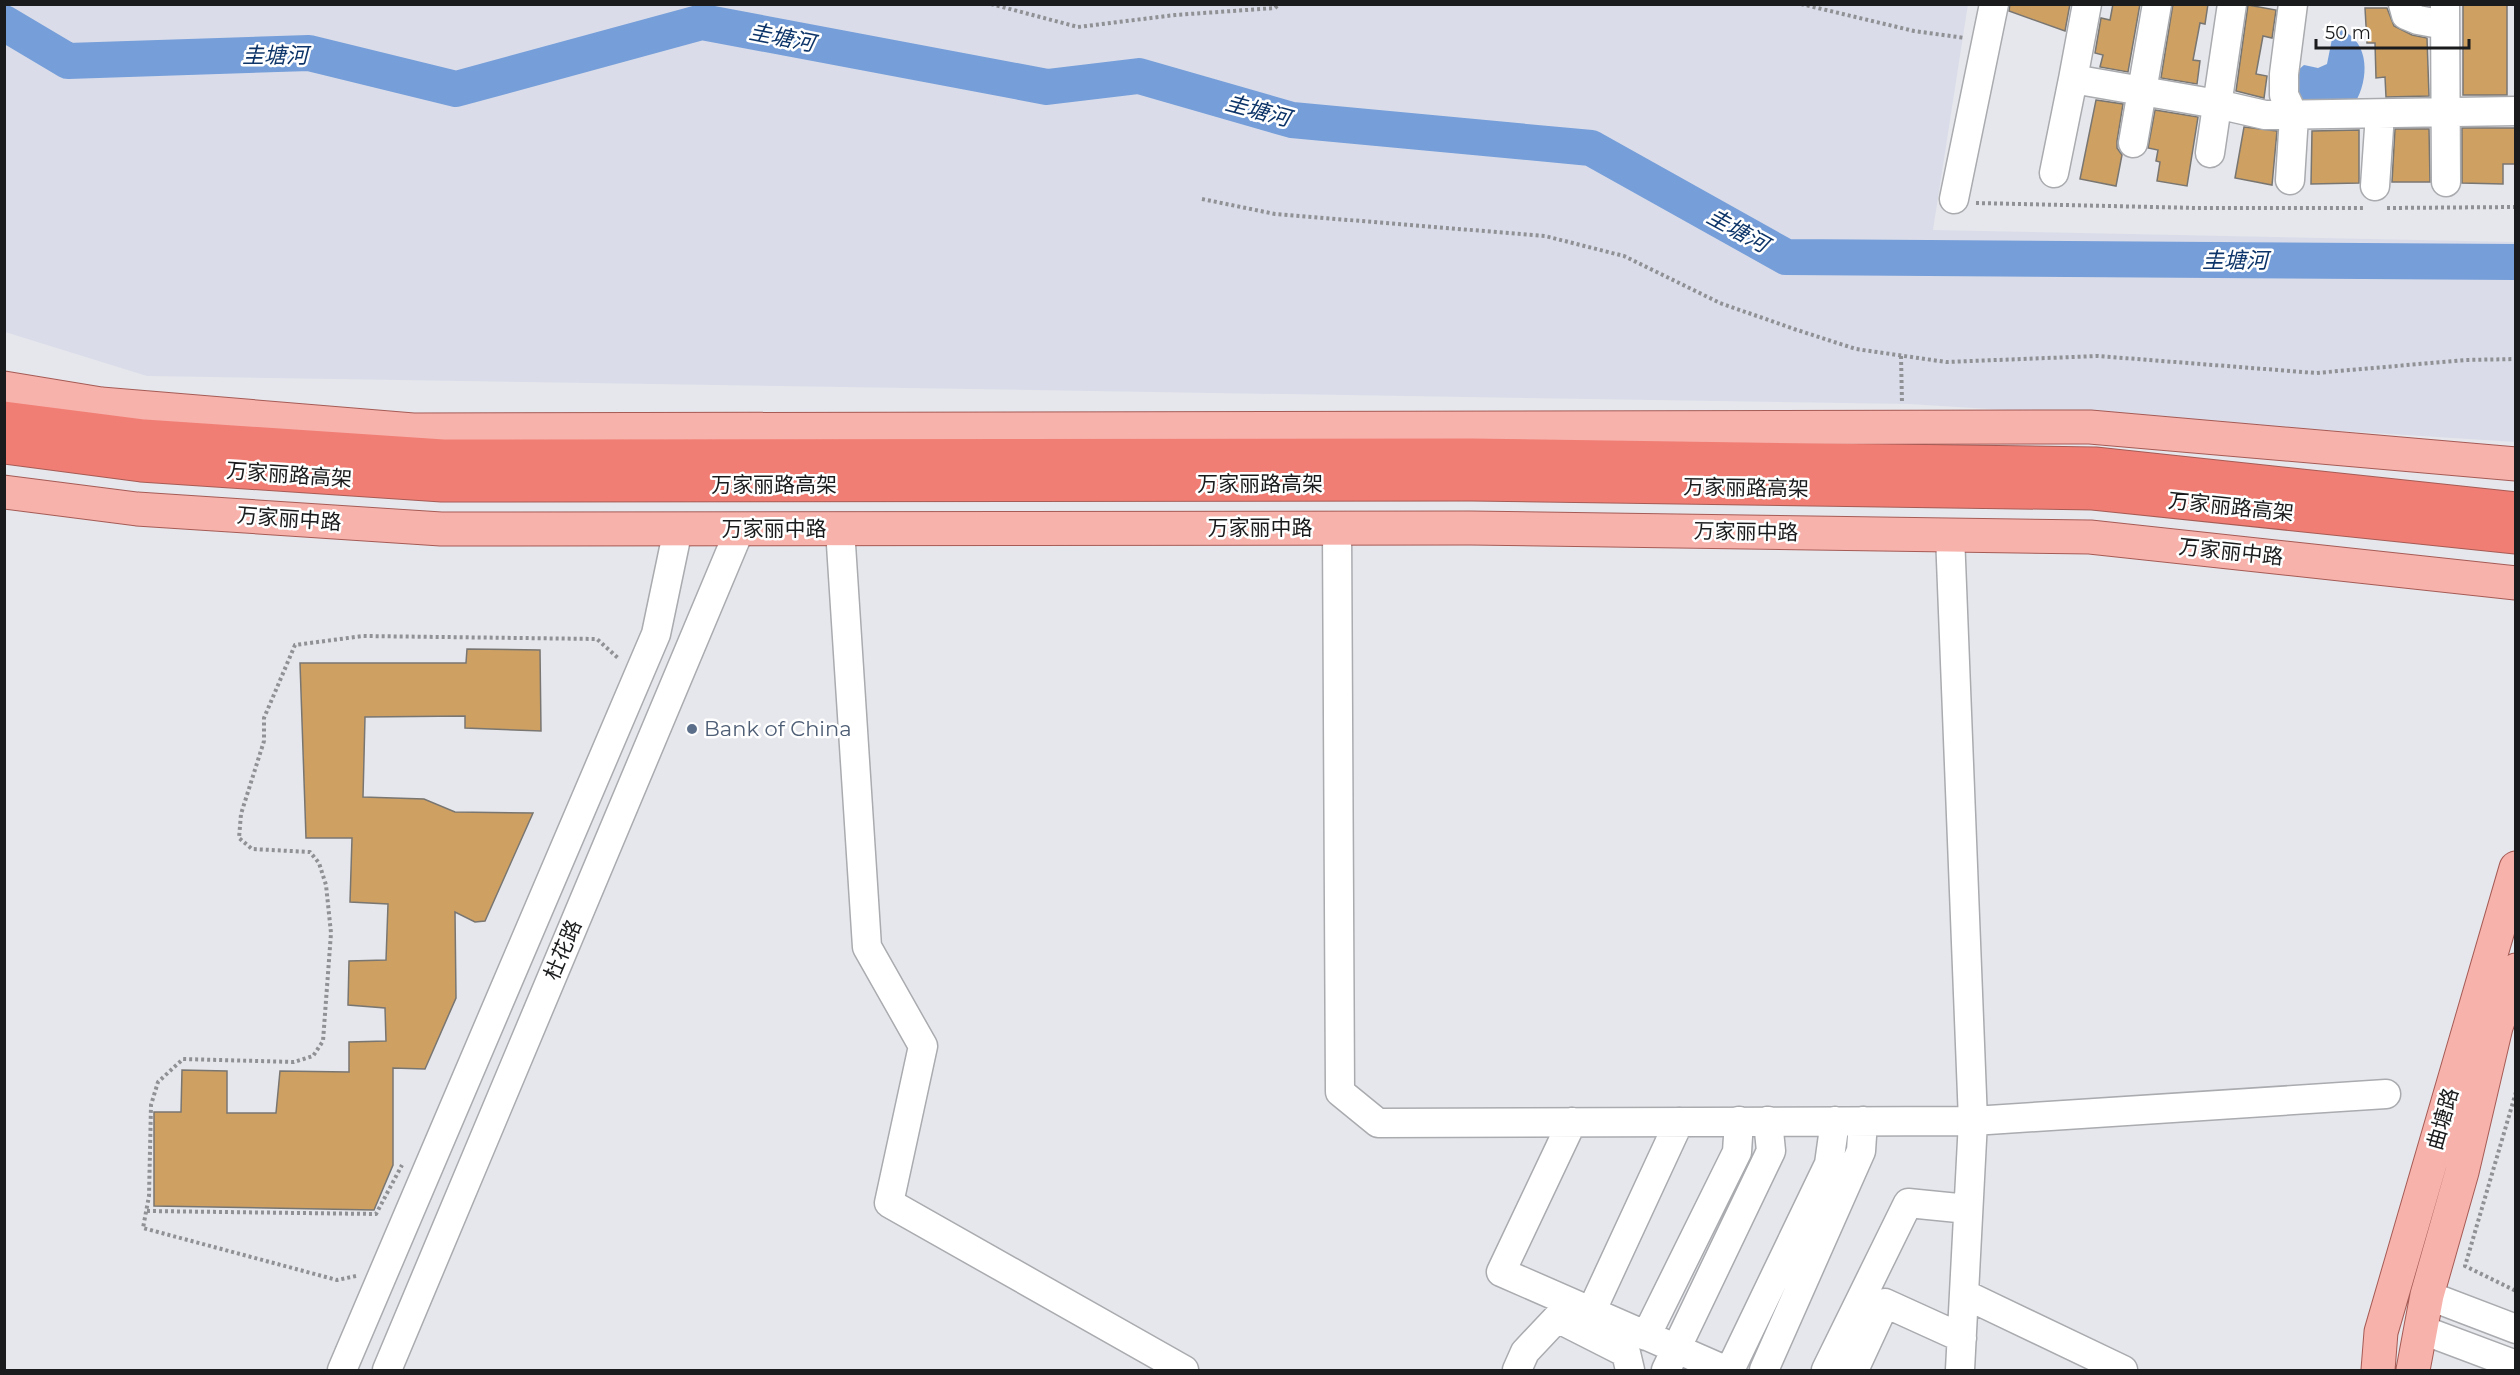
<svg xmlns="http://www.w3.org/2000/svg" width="2520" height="1375" viewBox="0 0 2520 1375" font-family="Montserrat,'Noto Sans SC',sans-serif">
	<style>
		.built { fill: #dadde9 }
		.water { fill: #769ed9 }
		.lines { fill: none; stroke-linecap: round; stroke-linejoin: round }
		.river { stroke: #769ed9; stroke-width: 36 }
		.building { fill: #cea062; stroke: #797672; stroke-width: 1.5 }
		.minor-casing { stroke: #a9abaf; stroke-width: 31 }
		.major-casing { stroke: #a65b55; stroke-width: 35 }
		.highway-casing { stroke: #a65b55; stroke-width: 35 }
		.path { stroke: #909195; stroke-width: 4; stroke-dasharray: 3 3; stroke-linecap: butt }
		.minor { stroke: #fff; stroke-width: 28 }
		.major { stroke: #f7b2ac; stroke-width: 33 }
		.highway { stroke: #f17e74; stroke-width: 33 }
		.service-dot { fill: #5c6f8a; stroke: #fff; stroke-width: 2 }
		.labels { text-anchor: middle; stroke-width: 5; stroke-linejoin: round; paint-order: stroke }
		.street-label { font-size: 21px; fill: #1a1b1c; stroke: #fff }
		.service-label { font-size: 21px; fill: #4e5e75; stroke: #fff; text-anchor: start }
		.water-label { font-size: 22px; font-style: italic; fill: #0d3569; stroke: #fff }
	</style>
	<rect width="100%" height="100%" fill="#e6e7ec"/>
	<!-- built -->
	<path class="built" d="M1968,4L1933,230L2515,242L2516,442L1909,404L147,376L5,332V5Z"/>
	<!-- water -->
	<path class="water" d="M2342,30C2370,43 2369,79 2355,103H2309L2298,97L2297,71L2304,65L2318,68L2327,64L2332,39Z"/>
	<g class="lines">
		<!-- river -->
		<path class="river" d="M4,23L68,61L309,53L456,89L702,22L1047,87L1139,76L1292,120L1591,148L1786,257L2516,262"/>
	</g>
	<!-- building -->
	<path class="building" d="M2010,4H2070L2065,31L2009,11Z
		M2113,4H2140L2128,72L2100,67L2103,55L2095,53L2101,18L2110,20Z
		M2173,4H2208L2205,24L2200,23L2193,60L2200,61L2197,84L2161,78Z
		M2463,4H2507V95H2463Z
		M2248,5L2276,10L2272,38L2263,36L2256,74L2267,76L2264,98L2236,91Z
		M2365,8H2387L2394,26L2412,35L2427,38L2429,96L2386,97L2385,77L2376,78L2375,43H2367Z
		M2096,100L2123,104L2117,141V148L2122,155L2116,186L2080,179Z
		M2155,110L2198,117L2187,186L2157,181L2160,162L2156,161L2158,150L2148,148Z
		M2244,127L2277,131L2272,185L2235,178Z
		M2462,128H2516V164H2503V184L2462,183Z
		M2395,129H2429L2430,182H2392Z
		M2359,130V183L2311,184L2312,131Z
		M467,649L540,650L541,731L465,728V716L365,717L363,797L424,799L455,812L533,813L485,921L475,922L455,912L456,998L425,1069L393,1068V1165L374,1210L154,1206V1112H181L182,1070L227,1071V1113H276L280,1071L349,1072V1042L386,1041L385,1008L348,1005L349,961L386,960L388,904L350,902L352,838H306L300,663H466Z"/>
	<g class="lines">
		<defs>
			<path id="minor" d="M2087,4L2073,79L2217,104L2265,115L2516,111
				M2403,4L2406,15L2418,20L2445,25
				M2445,4L2446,182
				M2133,143L2157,4
				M2210,153L2232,4
				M2054,173L2073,79
				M2290,180L2294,116L2284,95V74L2293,4
				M2375,186L2380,114
				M1954,199L1994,4
				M1337,528L1340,1092L1378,1123L1973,1121L1960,1370
				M840,529L867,947L923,1046L889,1203L1184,1370
				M1950,535L1973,1121L2386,1094
				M1572,1122L1501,1272L1725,1370
				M1964,1294L2123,1370
				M2427,1295L2516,1329
				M1591,1312L1679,1122
				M2420,1329L2516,1365
				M1646,1336L1737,1152L1739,1121
				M342,1370L656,634L678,529
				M387,1370L740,529
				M1517,1370L1525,1352L1557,1318L1626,1353L1630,1370
				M1666,1370L1771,1151L1768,1121
				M1730,1370L1829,1164L1835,1121
				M1764,1370L1861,1151L1863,1121
				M1826,1370L1908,1203L1968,1209
				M1854,1370L1885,1303L1962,1338"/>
			<path id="major" d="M4,388L101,404L413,430L2090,427L2516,464
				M4,492L137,509L441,529L1470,528L2090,537L2516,583
				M2378,1370L2381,1332L2516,868
				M2413,1370L2427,1295L2462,1172L2496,1027L2516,970"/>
			<path id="highway" d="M4,418L144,436L443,456L1471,455L2095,464L2516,509
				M4,447L141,465L442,485L1471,484L2093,493L2516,537"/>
		</defs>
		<!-- minor casing -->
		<use href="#minor" class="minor-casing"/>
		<!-- major casing -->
		<use href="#major" class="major-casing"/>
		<!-- highway casing -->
		<use href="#highway" class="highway-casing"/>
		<!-- path -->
		<path class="path" d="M991,4L1078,27L1175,15L1275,8L1279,4
			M1801,4L1914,31L1965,38
			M1202,199L1275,214L1545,236L1624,256L1720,303L1794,329L1856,349L1946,362L2098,356L2316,373L2465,360L2516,359
			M1976,203L2197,208H2365
			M2387,208L2516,207
			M1901,356L1902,403
			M2516,1092L2465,1266L2516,1291
			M147,1211L376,1214L402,1165
			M356,1276L337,1280L143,1228L149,1196L151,1105L158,1082L183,1059L294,1062L313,1056L323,1041L331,933L326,885L319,863L310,852L252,849L239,838L241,814L264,741V718L295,645L363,636L597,639L619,659"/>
		<!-- minor -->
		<use href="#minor" class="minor"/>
		<!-- major -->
		<use href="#major" class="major"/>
		<!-- highway -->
		<use href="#highway" class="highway"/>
	</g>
	<!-- markers -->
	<circle class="service-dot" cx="692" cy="729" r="6"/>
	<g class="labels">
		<!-- street labels -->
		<g class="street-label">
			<text transform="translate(289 475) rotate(4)" y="7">万家丽路高架</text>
			<text x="1260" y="491">万家丽路高架</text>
			<text x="774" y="492">万家丽路高架</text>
			<text transform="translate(1746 488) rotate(1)" y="7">万家丽路高架</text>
			<text transform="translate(2231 507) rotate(6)" y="7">万家丽路高架</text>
			<text transform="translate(289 519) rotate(4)" y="7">万家丽中路</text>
			<text x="1260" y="535">万家丽中路</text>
			<text x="774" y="536">万家丽中路</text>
			<text transform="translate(1746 532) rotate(1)" y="7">万家丽中路</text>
			<text transform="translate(2231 552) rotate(6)" y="7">万家丽中路</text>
			<text transform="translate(563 950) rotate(-67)" y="7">杜花路</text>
			<text transform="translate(2443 1119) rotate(-74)" y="7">曲塘路</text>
		</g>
		<!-- service labels -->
		<g class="service-label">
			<text x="704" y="736">Bank of China</text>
		</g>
		<!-- water labels -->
		<g class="water-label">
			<text transform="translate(782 37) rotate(11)" y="8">圭塘河</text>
			<text x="275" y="63">圭塘河</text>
			<text transform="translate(1258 110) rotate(15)" y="8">圭塘河</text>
			<text transform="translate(1738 230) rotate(29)" y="8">圭塘河</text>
			<text x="2235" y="268">圭塘河</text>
		</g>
	</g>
	<!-- border -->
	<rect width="2520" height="1375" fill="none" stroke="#1a1b1c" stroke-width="12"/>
	<!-- scale -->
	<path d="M2316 39v9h153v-9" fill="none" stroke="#1a1b1c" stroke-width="3"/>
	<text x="2325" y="39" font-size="18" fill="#1a1b1c" stroke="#ffffff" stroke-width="4.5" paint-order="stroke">50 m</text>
</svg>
